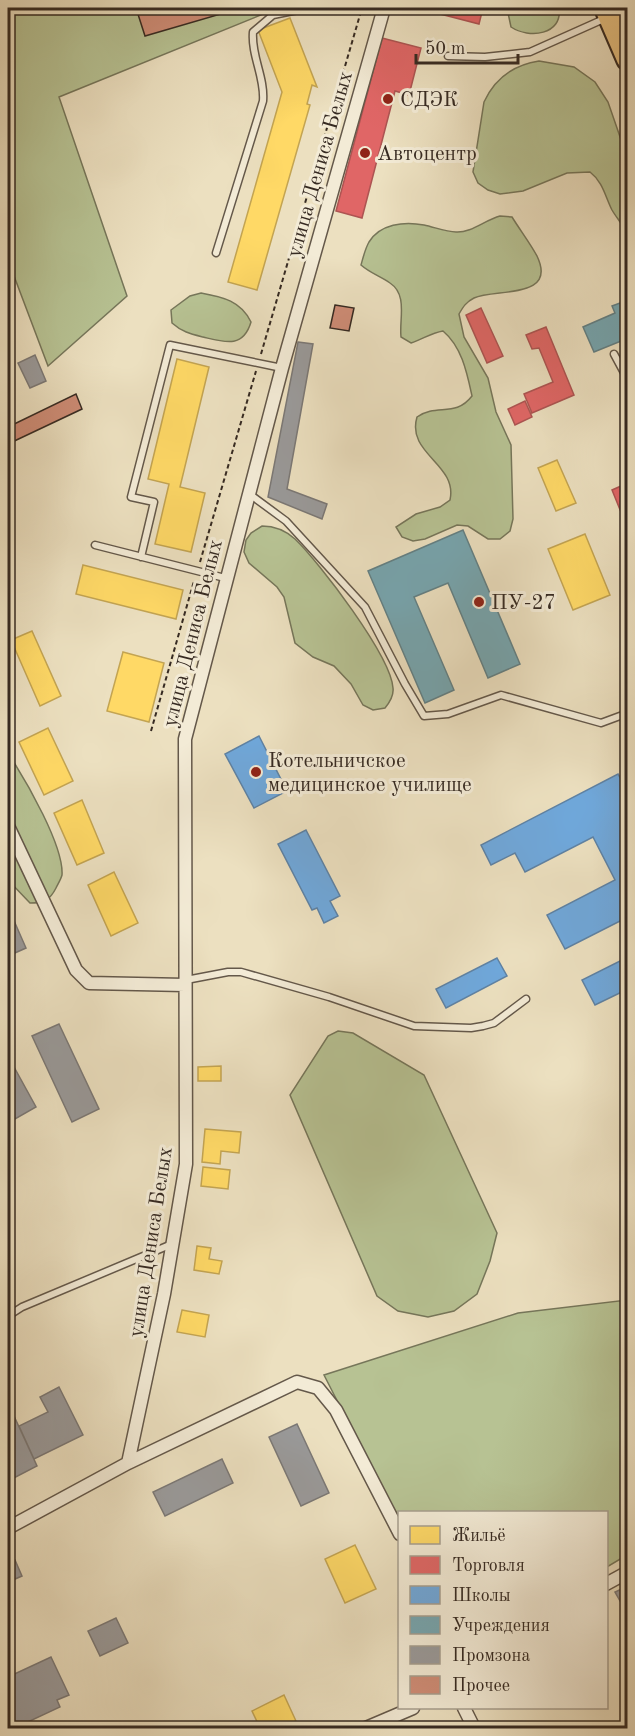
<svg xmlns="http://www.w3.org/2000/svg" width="635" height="1736" viewBox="0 0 635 1736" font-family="'Old Standard TT',serif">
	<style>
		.green { fill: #b7c293; stroke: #76765a; stroke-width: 1.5 }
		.homes { fill: #ffd966; stroke: #c3a452; stroke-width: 1.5 }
		.shops { fill: #e06666; stroke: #ad5452; stroke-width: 1.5 }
		.schools { fill: #6fa8dc; stroke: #5e82a4; stroke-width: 1.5 }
		.public { fill: #76a5af; stroke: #638085; stroke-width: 1.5 }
		.industry { fill: #999; stroke: #7b7875; stroke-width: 1.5 }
		.building { fill: #ce8c76; stroke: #362a22; stroke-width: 1.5 }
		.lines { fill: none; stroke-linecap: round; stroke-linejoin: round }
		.lane-casing { stroke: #64584a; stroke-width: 9 }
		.street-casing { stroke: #64584a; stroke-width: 15 }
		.highway-casing { stroke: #362a22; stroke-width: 26 }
		.path { stroke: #362a22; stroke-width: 2; stroke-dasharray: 4.5 3; stroke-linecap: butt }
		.lane { stroke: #f3ebd6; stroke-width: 6 }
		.street { stroke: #f3ebd6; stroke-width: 12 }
		.highway { stroke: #e6c080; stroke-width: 22 }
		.poi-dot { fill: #8f2418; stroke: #f3ebd6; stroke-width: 2 }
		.labels { text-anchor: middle; stroke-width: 6; stroke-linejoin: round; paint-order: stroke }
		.poi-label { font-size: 21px; fill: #362a22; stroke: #f3ebd6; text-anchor: start }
		.street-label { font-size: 21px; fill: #362a22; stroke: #f3ebd6 }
	</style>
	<rect width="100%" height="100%" fill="#ece0c0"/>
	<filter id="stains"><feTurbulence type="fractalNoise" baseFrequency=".00333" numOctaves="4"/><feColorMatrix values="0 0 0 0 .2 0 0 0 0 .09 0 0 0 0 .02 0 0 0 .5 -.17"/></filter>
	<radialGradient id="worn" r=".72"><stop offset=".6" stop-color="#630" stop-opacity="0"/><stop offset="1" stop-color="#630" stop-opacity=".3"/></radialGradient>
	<!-- green -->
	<path class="green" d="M8,8H278L59,97L127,296L48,366L8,260Z
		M507,8H559C563,35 529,39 511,27Z
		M539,61L574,67L595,82L608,102L627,157V236C625,226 617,219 612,210C605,196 603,182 590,172L567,173L523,191L500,194L488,190L478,183L473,172L484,102C495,78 513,65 539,61Z
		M500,216L512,217C520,230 530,243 537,256C558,300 495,288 474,298C466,302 463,307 459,314L464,337L488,378L496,412L511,445L513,519L510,531L500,539H488L468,526L457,525L425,539L413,541L402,537L396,527L416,514L440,507L450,500C458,464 406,454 417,417C437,403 455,418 472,396C467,373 462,347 443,331C431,333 423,339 411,343L401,337C399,319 408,295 390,283C380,276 370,273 361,265C363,258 365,249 369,242C380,224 404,221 424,225C434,227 446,232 456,232C471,233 485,220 500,216Z
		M201,293C223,297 241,301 251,322C243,349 224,342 203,337C191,334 182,332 172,323L171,310L190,296Z
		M262,526C274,526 285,530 295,539C319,562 391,656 393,688C394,696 390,702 385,708L373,710L363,705L351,684L334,666L313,657L295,643L284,597L277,587L249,563L244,552L246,540L251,533Z
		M8,755L10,756C26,781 64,846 62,875C61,879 58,884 56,888C50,900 44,903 30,903L8,880Z
		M338,1031L353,1033L424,1075L497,1233L490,1261L477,1294L454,1311L428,1317L398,1311L377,1296L290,1095L328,1036Z
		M627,1300V1555L607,1567L606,1512H400L399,1522L324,1375L518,1313Z"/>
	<!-- homes -->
	<path class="homes" d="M290,18L317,87L312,85L307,104L310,105L257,290L228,282L282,92L258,30Z
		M177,359L209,367L180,487L205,493L191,552L155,544L169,484L148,479Z
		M557,460L576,503L556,511L538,468Z
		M585,534L610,595L573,610L548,549Z
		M83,565L183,590L176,619L76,594Z
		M32,631L61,696L40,706L11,640Z
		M123,652L164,663L149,722L107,711Z
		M48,728L73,781L44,795L19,742Z
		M82,800L104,853L77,865L54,813Z
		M114,872L138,923L111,936L88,885Z
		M221,1066V1081H198V1067Z
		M205,1129L241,1132L239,1153L221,1151L220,1164L202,1162Z
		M203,1167L230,1170L228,1189L201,1186Z
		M197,1246L211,1248L209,1259L222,1261L219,1274L194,1270Z
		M182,1310L209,1315L205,1337L177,1332Z
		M355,1545L376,1589L345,1603L325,1559Z
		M284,1695L296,1721L280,1728H260L252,1711Z"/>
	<!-- shops -->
	<path class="shops" d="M417,8H483L479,24Z
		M382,38L421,48L409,95L395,91L362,218L336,211Z
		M481,308L503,356L487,363L466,315Z
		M546,327L574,395L532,413L524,394L553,382L539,348L532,349L526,335Z
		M525,401L532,417L515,425L508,409Z
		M628,483V515L623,517L612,490Z"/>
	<!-- schools -->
	<path class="schools" d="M259,736L287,791L254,808L225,754Z
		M618,774L628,791V836L625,837L628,842V917L565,949L547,915L615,880L593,837L525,872L515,853L491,865L481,845Z
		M306,830L340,896L330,901L338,916L324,923L317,908L312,910L278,844Z
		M628,957V989L595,1005L582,980Z
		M497,958L507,976L446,1008L436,989Z"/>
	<!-- public -->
	<path class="public" d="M628,300V343L626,339L594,352L583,327L615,313L612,306Z
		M463,530L520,664L488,678L448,583L414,597L454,690L425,703L368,571Z"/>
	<!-- industry -->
	<path class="industry" d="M298,342L313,344L287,489L327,504L322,519L268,497Z
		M35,355L46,381L30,388L18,363Z
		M8,907L26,948L8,956Z
		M59,1024L99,1109L72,1122L32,1036Z
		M8,1056L36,1107L8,1123Z
		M59,1387L83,1435L34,1459L19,1426L48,1412L40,1397Z
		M14,1416L37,1466L8,1481V1419Z
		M297,1424L329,1493L301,1506L269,1437Z
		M222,1459L233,1483L165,1516L153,1492Z
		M15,1560L22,1576L8,1582V1563Z
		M628,1586V1615L615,1592Z
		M116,1618L128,1643L100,1656L88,1631Z
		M51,1657L69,1695L57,1700L60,1707L15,1728H8V1677Z"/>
	<!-- building -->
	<path class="building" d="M136,8H237L238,9L145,36Z
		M335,305L354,308L349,331L330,328Z
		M76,394L82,409L8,444V427Z"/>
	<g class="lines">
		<defs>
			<path id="lane" d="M448,56L485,57L530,52L606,18
				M216,253L263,101C265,77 251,56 253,32L273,15L308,8
				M614,354L628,380
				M248,493L286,521L365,607L405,684L424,716L448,714L501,695L601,723L628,713
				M95,545L225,578
				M141,557L154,502L131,497L170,345L282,368
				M625,563L628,562
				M186,980L228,972H241L329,997L414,1026L471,1028L483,1026L494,1023L526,999
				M8,1316L22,1307L172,1244"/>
			<path id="street" d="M8,826L76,970L89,983L185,985
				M128,1463L164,1294L186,1164L185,739L282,368L384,8
				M8,1528L128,1463L297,1382L318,1388L336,1410L400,1534
				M606,1584L628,1572
				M464,1708L474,1728
				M366,1728L413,1708"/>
			<path id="highway" d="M606,8L628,59"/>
		</defs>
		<!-- lane casing -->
		<use href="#lane" class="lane-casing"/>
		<!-- street casing -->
		<use href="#street" class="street-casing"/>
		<!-- highway casing -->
		<use href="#highway" class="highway-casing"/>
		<!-- path -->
		<path class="path" d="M261,354L362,8
			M200,562L256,371
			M151,731L194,581"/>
		<!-- lane -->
		<use href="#lane" class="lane"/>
		<!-- street -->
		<use href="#street" class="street"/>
		<!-- highway -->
		<use href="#highway" class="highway"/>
	</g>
	<!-- markers -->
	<g class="poi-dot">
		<circle cx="388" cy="99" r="6"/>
		<circle cx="365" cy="153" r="6"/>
		<circle cx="479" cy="602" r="6"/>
		<circle cx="256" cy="772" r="6"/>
	</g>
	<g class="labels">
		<!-- poi labels -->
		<g class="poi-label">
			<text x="400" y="106">СДЭК</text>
			<text x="377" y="160">Автоцентр</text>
			<text x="491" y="609">ПУ-27</text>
			<text x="268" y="767">Котельничское<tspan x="268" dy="24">медицинское училище</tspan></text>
		</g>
		<!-- street labels -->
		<g class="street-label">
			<text transform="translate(319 164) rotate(-74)" y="7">улица Дениса Белых</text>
			<text transform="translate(192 633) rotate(-76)" y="7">улица Дениса Белых</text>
			<text transform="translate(150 1242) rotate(-81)" y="7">улица Дениса Белых</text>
		</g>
	</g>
	<!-- margin -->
	<rect width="635" height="1736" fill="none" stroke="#ece0c0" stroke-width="30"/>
	<rect x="9" y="9" width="617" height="1718" fill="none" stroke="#362a22" stroke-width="3"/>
	<rect x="15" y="15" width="605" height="1706" fill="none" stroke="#362a22" stroke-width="1.5"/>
	<!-- legend -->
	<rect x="398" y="1511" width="210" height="198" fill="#f3ebd6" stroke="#a79e8e" stroke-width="1.5"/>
	<rect x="410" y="1526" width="30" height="18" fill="#ffd966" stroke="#a79e8e" stroke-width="1.5"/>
	<text x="452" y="1541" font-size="18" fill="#362a22">Жильё</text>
	<rect x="410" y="1556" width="30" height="18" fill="#e06666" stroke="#a79e8e" stroke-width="1.5"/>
	<text x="452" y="1571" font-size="18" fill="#362a22">Торговля</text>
	<rect x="410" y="1586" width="30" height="18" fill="#6fa8dc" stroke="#a79e8e" stroke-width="1.5"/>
	<text x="452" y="1601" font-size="18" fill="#362a22">Школы</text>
	<rect x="410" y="1616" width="30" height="18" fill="#76a5af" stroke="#a79e8e" stroke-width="1.5"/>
	<text x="452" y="1631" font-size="18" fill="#362a22">Учреждения</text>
	<rect x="410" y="1646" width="30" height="18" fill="#999999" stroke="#a79e8e" stroke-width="1.5"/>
	<text x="452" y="1661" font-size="18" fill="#362a22">Промзона</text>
	<rect x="410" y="1676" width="30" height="18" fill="#ce8c76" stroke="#a79e8e" stroke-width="1.5"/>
	<text x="452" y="1691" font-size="18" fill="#362a22">Прочее</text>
	<!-- scale -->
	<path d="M416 54v9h102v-9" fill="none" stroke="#362a22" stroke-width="3"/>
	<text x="425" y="54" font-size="18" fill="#362a22" stroke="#f3ebd6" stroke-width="4.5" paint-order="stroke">50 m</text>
	<rect width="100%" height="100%" filter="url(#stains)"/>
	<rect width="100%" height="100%" fill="url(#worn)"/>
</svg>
